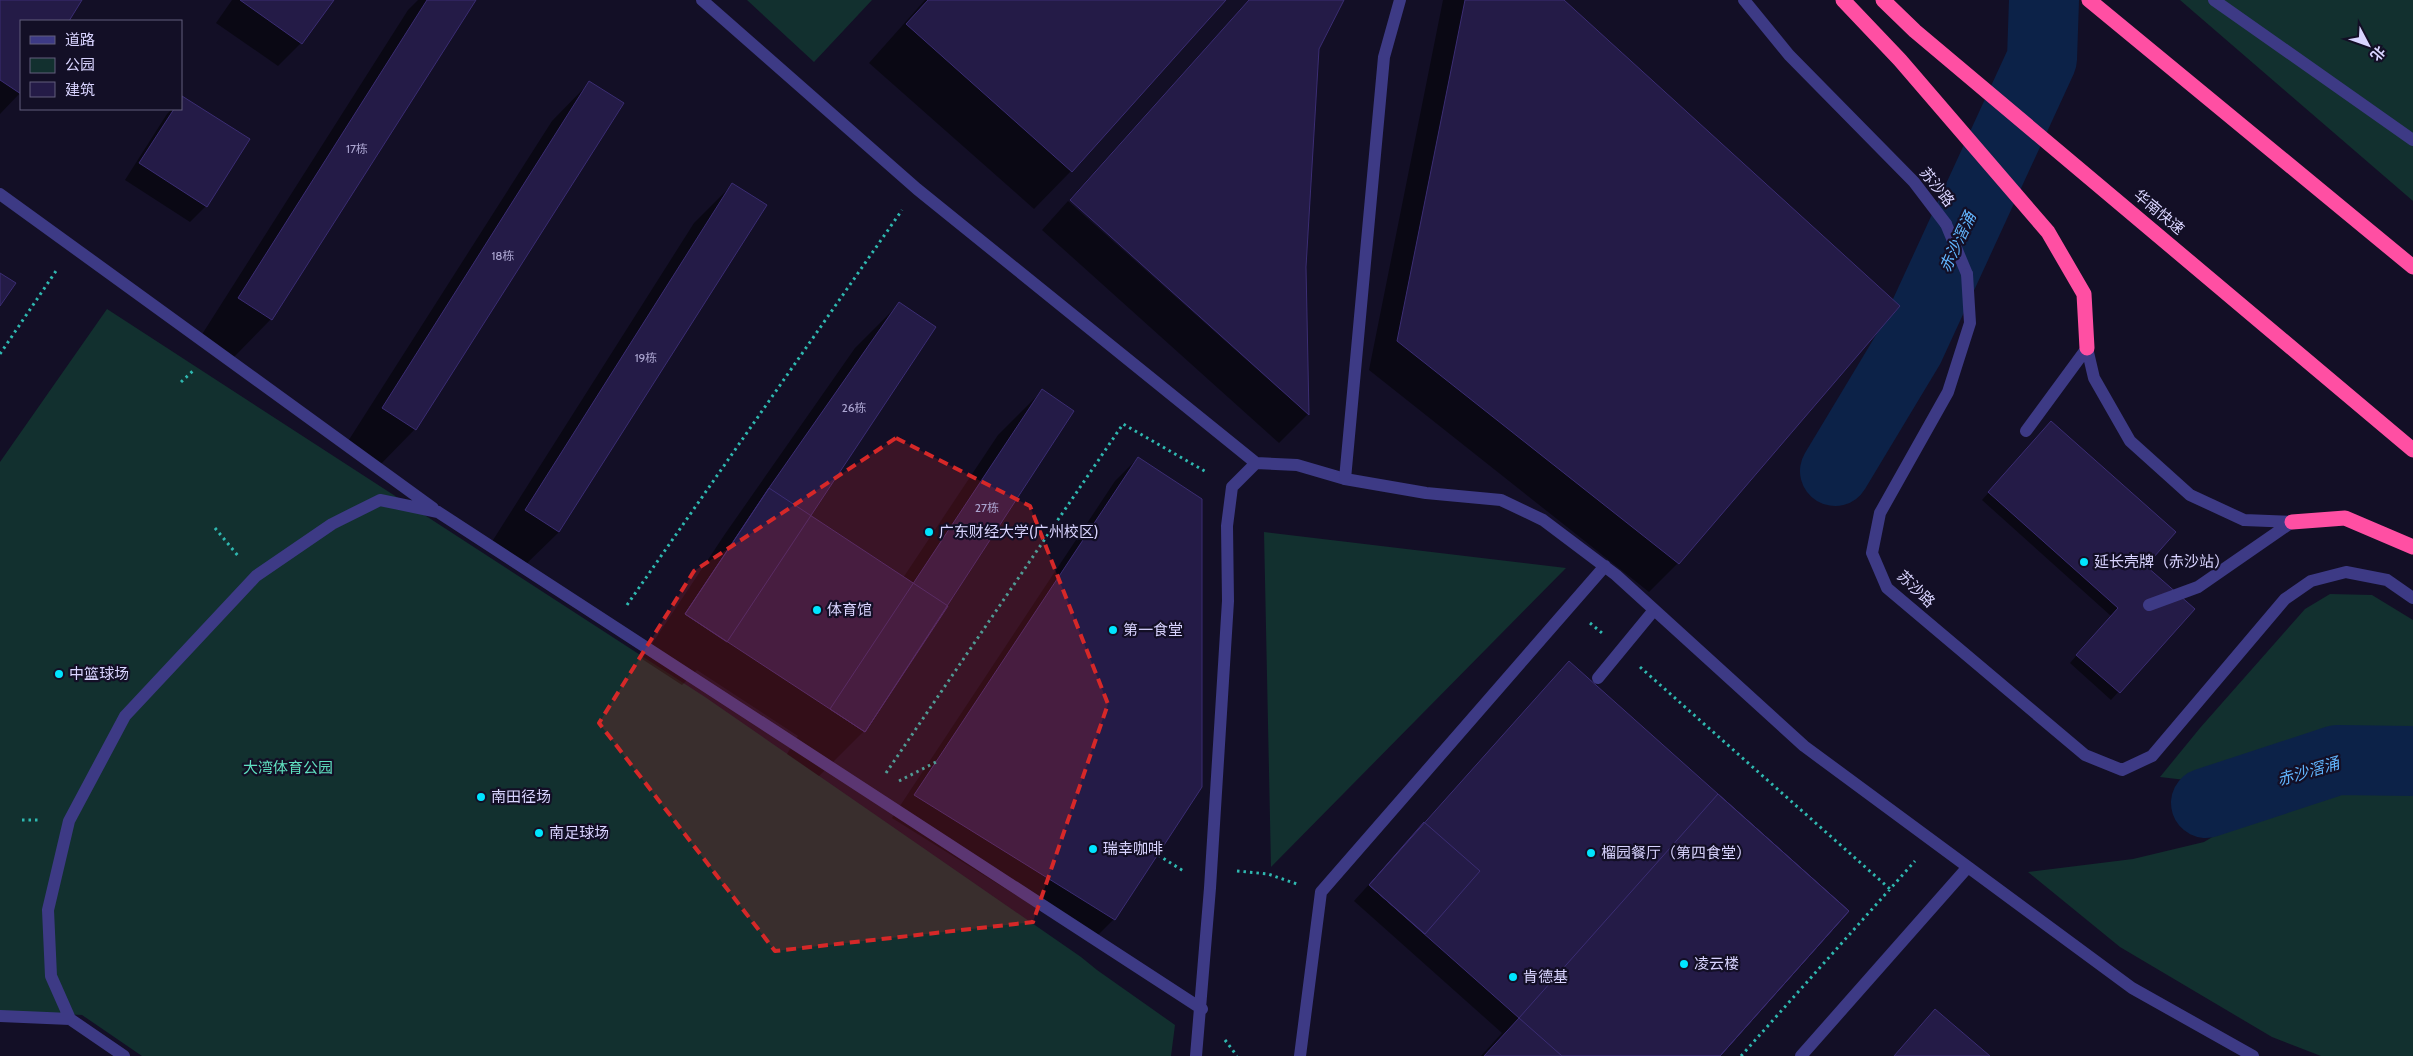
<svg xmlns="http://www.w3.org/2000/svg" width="2413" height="1056" viewBox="0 0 2413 1056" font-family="Cabin,'Noto Sans SC',sans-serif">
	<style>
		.green { fill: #12302f }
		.shadow { fill: #0007 }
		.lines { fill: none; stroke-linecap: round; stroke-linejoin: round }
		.river { stroke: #0c2248; stroke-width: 70 }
		.building { fill: #241b47; stroke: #3b2d73 }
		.path { stroke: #2fb8b0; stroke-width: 3; stroke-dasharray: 2.5 4; stroke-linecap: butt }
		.service { stroke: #3d3a85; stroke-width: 12 }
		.minor { stroke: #3d3a85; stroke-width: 12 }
		.tertiary { stroke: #3d3a85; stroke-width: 12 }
		.motorway { stroke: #ff4fa3; stroke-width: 15 }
		.marked { fill: #d62828; fill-opacity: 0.2; stroke: #d62828; stroke-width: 4; stroke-dasharray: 10 6; stroke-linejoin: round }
		.poi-dot { fill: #00e5ff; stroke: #130f26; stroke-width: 2 }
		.labels { text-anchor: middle; stroke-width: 4.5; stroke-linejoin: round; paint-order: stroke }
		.number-label { font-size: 12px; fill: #aca6d1 }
		.street-label { font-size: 15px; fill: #d9d4ff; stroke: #130f26 }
		.poi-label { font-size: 15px; fill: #d9d4ff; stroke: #130f26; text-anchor: start }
		.park-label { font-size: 15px; fill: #5fe0c0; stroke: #130f26 }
		.water-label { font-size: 16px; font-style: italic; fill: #62b6ff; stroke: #130f26 }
	</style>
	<rect width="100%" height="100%" fill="#130f26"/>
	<!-- green -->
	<path class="green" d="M747,0H872L814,62Z
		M2180,0H2413V201Z
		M107,309L705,697L1081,957L1097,970L1175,1025L1171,1056H142L82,1015L0,1011V462Z
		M1264,532L1566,568L1271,867Z
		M2330,594L2372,595L2413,620V733L2337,726L2266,751L2194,781L2160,777L2200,728L2305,609Z
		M2357,780L2413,781V1056H2321L2272,1037L2120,947L2028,872L2133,859L2204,842L2289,792Z"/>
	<!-- shadow -->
	<path class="shadow" d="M0,0H81L67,21H21V92L0,114Z
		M232,0H332L301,43L278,66L216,23Z
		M418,0H474L271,319L234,357L201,336L408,10Z
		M925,0H1224L1071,171L1034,209L869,63Z
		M1249,0H1342L1318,49L1305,267L1308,414L1279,443L1042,230L1068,201L1280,390V386L1070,199Z
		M1443,0H1562L1898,307L1678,563L1649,592L1369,370Z
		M589,83L415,429L378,467L345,446L552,121Z
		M183,98L206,206L190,222L125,180L167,114L172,109H181Z
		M732,185L559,532L521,569L488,548L694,223Z
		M899,304L809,516L903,578L998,435L1042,391L864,731L819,776L787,754L798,736L697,670L682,685L642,659L725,534L855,348Z
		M2044,431L2144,566L2193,609L2111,700L2070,663L2111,616L1982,500Z
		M1138,458L1114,919L1091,942L892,818L1115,481Z
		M1569,663L1718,1056H1481L1502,1033L1354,901Z"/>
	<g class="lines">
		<!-- river -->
		<path class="river" d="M1835,471L1909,348L2042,59L2044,0
			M2206,803L2337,760L2413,761"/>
	</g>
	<!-- building -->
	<path class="building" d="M0,0H82L69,21H21V94L0,80Z
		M240,0H334L302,44Z
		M427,0H476L272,320L238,298Z
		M928,0H1226L1072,172L906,24Z
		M1249,0H1344L1319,49L1306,267L1309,415L1070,200Z
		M1465,0H1564L1900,306L1679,564L1397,341Z
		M589,81L624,103L416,430L382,408Z
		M182,96L250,139L207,207L139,163L174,109H181Z
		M732,183L767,205L559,532L525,510Z
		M0,273L16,283L0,306Z
		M899,302L936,327L727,642L685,614L769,488Z
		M1042,389L1074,411L865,732L830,709Z
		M2051,421L2176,532L2146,566L2195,609L2120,693L2076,655L2118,608L1988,492Z
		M1138,457L1202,499V787L1115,920L914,795Z
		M769,488L948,606L865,732L685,614Z
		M1569,661L1849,911L1720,1056H1484L1519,1018L1369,885Z
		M1718,794L1849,911L1720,1056H1562L1519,1018Z
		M1424,822L1480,871L1425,934L1369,885Z
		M1935,1009L1990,1056H1894Z"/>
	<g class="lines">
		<!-- path -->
		<path class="path" d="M0,354L58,268
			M181,382L195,369
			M215,528L239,557
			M627,605L902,210
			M1590,623L1602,633
			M1640,667L1890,889
			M886,773L1123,424L1208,473
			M899,781L938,761
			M22,820H41
			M1158,855L1185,872
			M1237,871L1268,874L1297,884
			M1225,1040L1237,1056
			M1741,1056L1915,861"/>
		<!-- service -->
		<path class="service" d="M702,0L917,189L1256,463
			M2214,0L2413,140
			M0,194L433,508
			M2087,348L2094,378L2130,441L2190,495L2244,520L2292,522
			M2026,431L2087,348
			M2149,605L2198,587L2292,522
			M1598,678L1654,610
			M0,1016L70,1019
			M124,1056L70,1019L51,976L48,910L69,821L125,716L256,576L332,524L380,500L438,512L1202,1009
			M1196,1056L1210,888L1228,601L1227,526L1232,487L1256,463L1297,465L1345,479L1426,493L1501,500L1543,520L1616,575L1804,746L2132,988L2253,1056
			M1300,1056L1321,892L1605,566
			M1801,1056L1967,868"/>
		<!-- minor -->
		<path class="minor" d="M1946,224L1967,274
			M1345,479L1384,57L1400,0"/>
		<!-- tertiary -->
		<path class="tertiary" d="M1744,0L1789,55L1914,182L1946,224
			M1967,274L1970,323L1948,392L1880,513L1872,553L1887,588L2085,755L2122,770L2152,756L2285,599L2311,581L2346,572L2387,580L2413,598"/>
		<!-- motorway -->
		<path class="motorway" d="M1843,0L1900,60L2048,232L2084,294L2087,348
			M1883,0L1915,31L2413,450
			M2089,0L2413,267
			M2292,522L2345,518L2413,547"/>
	</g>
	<!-- marked area -->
	<path class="marked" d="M896,438L1030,506L1108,704L1033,922L775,951L599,723L694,571Z"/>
	<!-- markers -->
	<g class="poi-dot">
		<circle cx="929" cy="532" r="5"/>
		<circle cx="2084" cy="562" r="5"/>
		<circle cx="817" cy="610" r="5"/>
		<circle cx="1113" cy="630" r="5"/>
		<circle cx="59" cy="674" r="5"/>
		<circle cx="481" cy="797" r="5"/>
		<circle cx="539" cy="833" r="5"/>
		<circle cx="1093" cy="849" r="5"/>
		<circle cx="1591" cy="853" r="5"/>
		<circle cx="1684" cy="964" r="5"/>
		<circle cx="1513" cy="977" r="5"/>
	</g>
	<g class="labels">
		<!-- number labels -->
		<g class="number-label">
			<text x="357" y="153">17栋</text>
			<text x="503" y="260">18栋</text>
			<text x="646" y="362">19栋</text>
			<text x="854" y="412">26栋</text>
			<text x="987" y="512">27栋</text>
		</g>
		<!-- street labels -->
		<g class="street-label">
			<text transform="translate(1937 187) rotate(51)" y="5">苏沙路</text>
			<text transform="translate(2159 212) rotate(40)" y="5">华南快速</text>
			<text transform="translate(1916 589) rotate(44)" y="5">苏沙路</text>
		</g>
		<!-- poi labels -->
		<g class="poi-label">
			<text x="939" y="537">广东财经大学(广州校区)</text>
			<text x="2094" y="567">延长壳牌（赤沙站）</text>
			<text x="827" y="615">体育馆</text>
			<text x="1123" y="635">第一食堂</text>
			<text x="69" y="679">中篮球场</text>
			<text x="491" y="802">南田径场</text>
			<text x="549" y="838">南足球场</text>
			<text x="1103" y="854">瑞幸咖啡</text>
			<text x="1601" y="858">榴园餐厅（第四食堂）</text>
			<text x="1694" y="969">凌云楼</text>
			<text x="1523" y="982">肯德基</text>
		</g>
		<!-- park labels -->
		<g class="park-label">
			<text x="288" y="773">大湾体育公园</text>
		</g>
		<!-- water labels -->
		<g class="water-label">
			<text transform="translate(1957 242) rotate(-65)" y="6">赤沙滘涌</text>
			<text transform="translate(2308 771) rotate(-16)" y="6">赤沙滘涌</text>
		</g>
	</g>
	<!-- legend -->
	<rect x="20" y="20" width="162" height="90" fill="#130f26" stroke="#625e7d"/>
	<rect x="30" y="36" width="25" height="8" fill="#3d3a85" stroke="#625e7d"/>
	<text x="65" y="45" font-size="15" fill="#d9d4ff">道路</text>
	<rect x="30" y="58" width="25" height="15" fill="#12302f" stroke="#625e7d"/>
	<text x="65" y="70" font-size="15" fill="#d9d4ff">公园</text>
	<rect x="30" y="82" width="25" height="15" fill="#241b47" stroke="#625e7d"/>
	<text x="65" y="95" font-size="15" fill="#d9d4ff">建筑</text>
	<!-- north arrow -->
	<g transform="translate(2368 45) rotate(131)" stroke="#130f26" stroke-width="4" paint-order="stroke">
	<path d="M0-4L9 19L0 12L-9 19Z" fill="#d9d4ff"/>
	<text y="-8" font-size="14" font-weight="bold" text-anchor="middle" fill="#d9d4ff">北</text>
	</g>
</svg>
